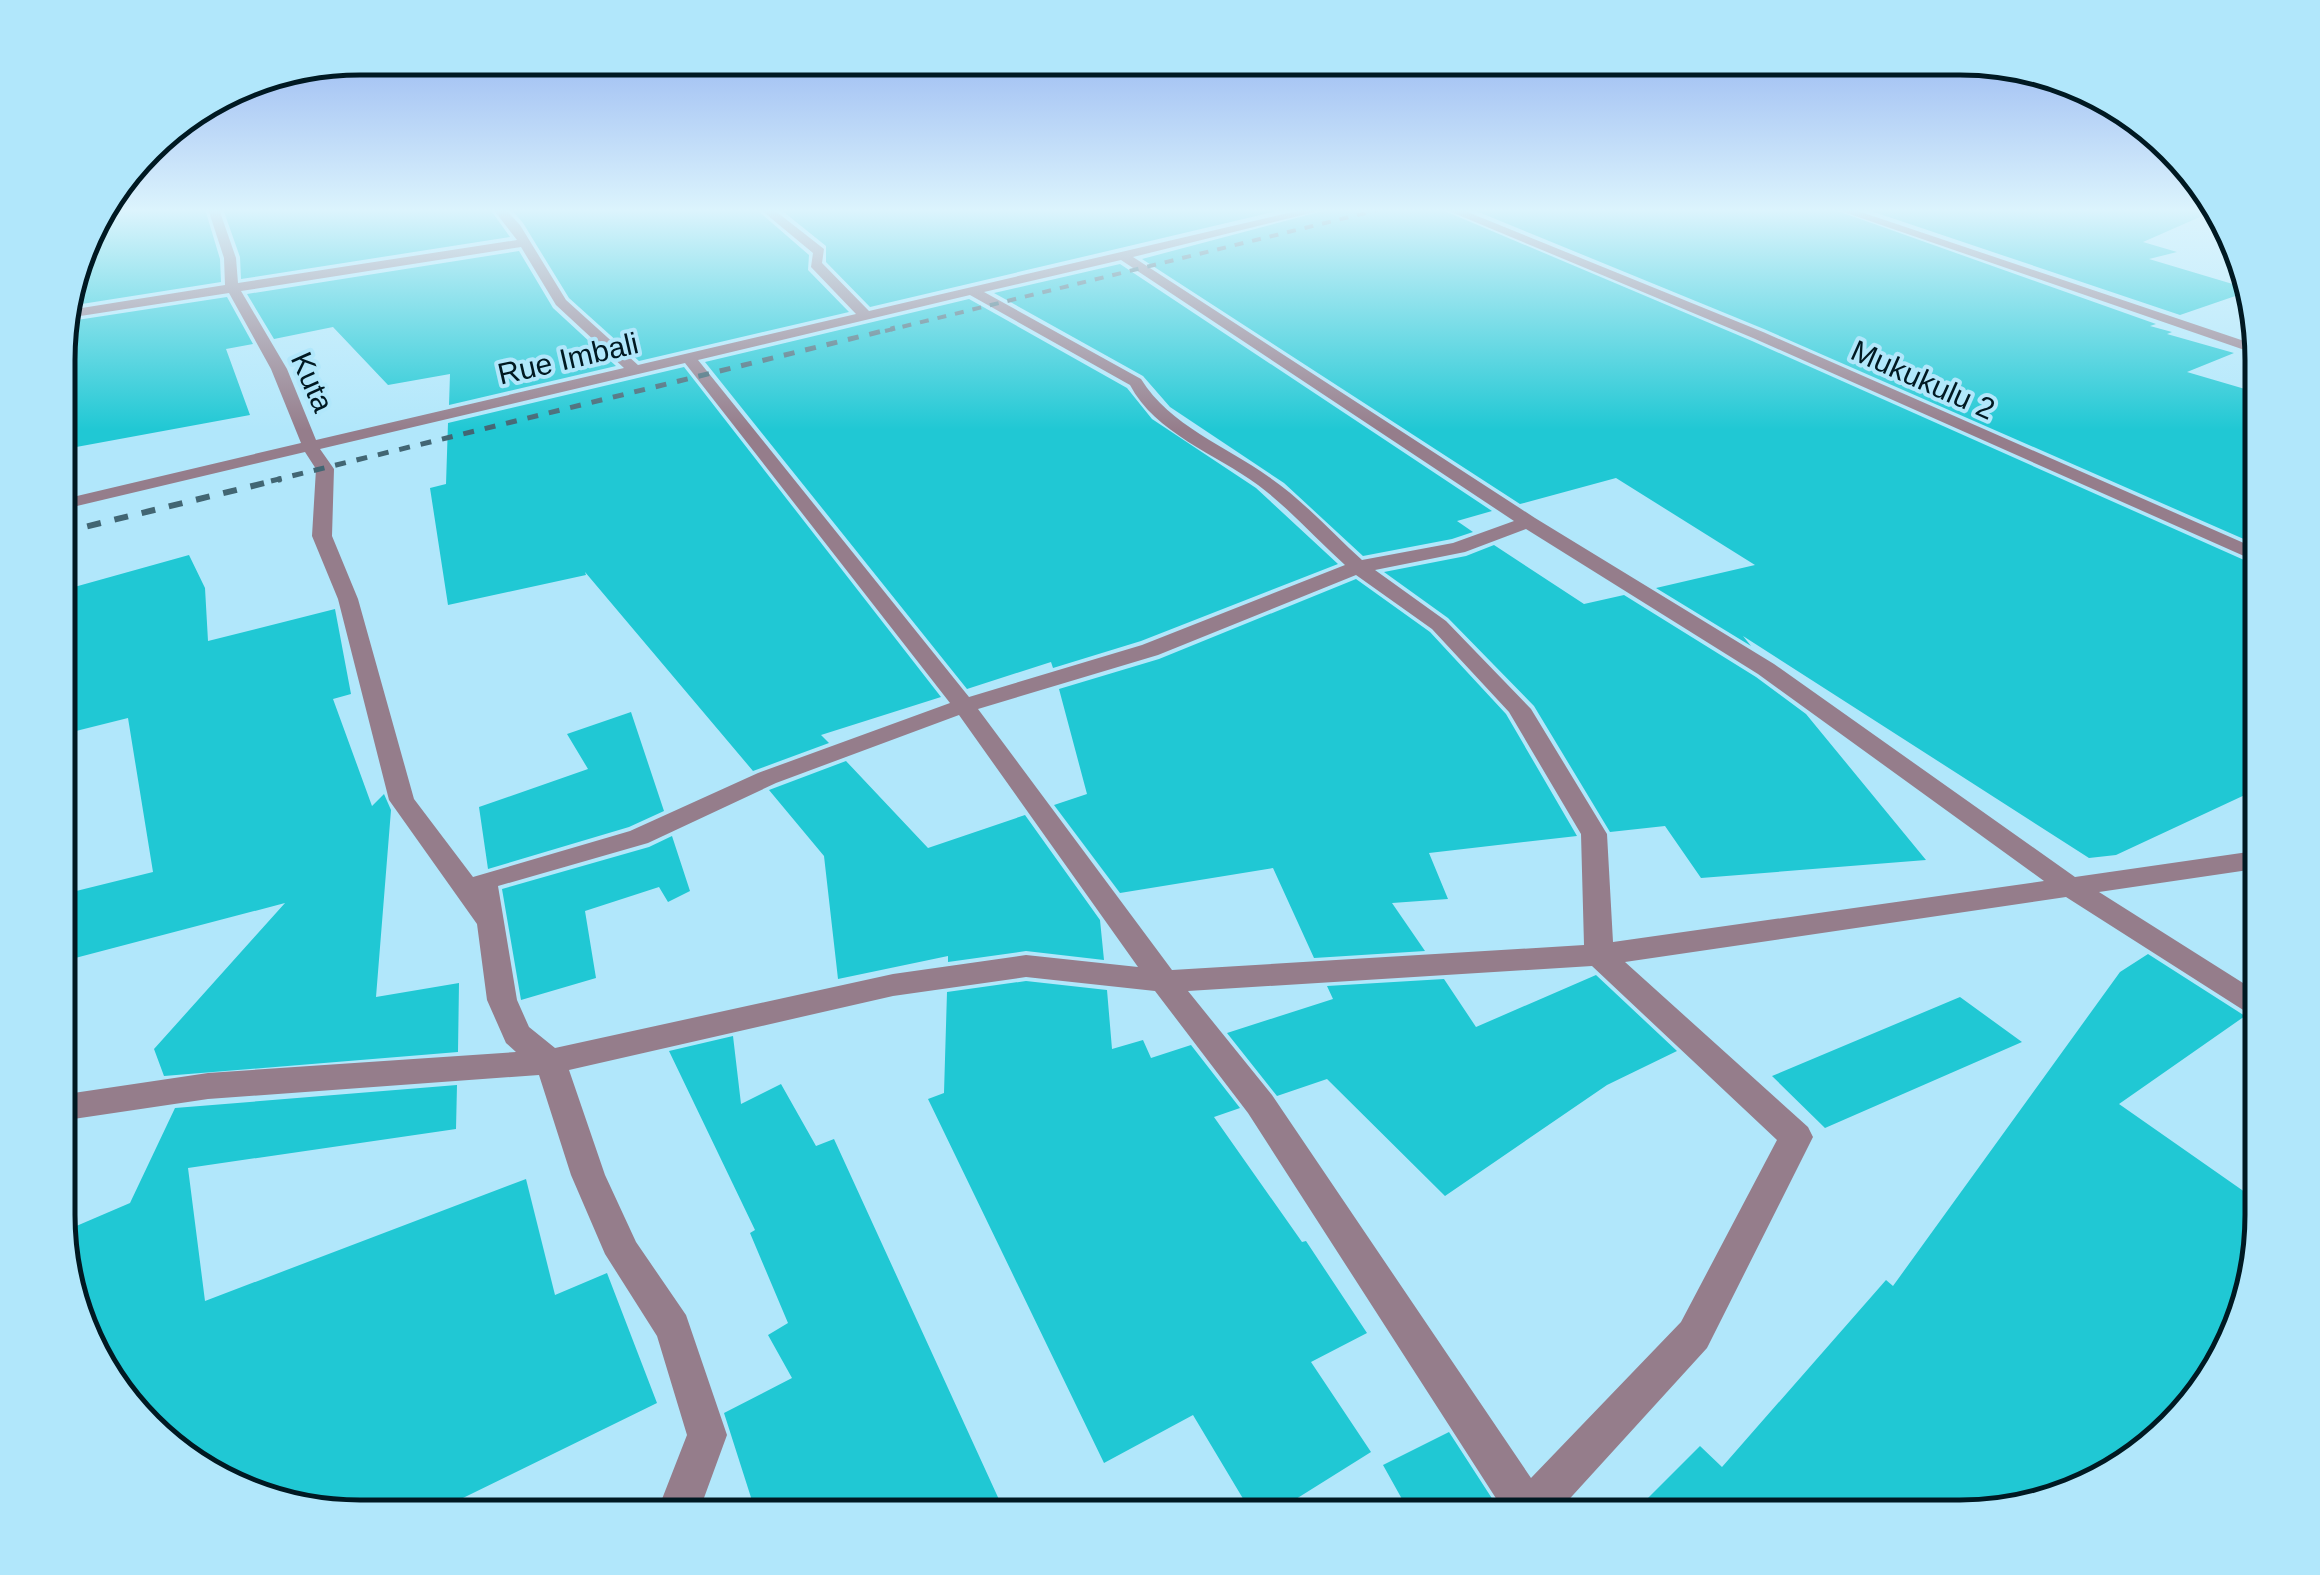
<svg xmlns="http://www.w3.org/2000/svg" width="2320" height="1575" viewBox="0 0 2320 1575" font-family="Helvetica,sans-serif">
	<style>
		.building { fill: #20c8d4 }
		.lines { fill: none; stroke-linecap: round; stroke-linejoin: round }
		.minor { fill: #957d8b; fill-rule: evenodd }
		.rail-far2 { stroke: #426673; stroke-width: 4; stroke-dasharray: 9 9; stroke-linecap: butt }
		.rail-far1 { stroke: #426673; stroke-width: 5; stroke-dasharray: 11 11; stroke-linecap: butt }
		.rail { stroke: #426673; stroke-width: 6; stroke-dasharray: 14 14; stroke-linecap: butt }
		.labels { text-anchor: middle; stroke-width: 8; stroke-linejoin: round; paint-order: stroke }
		.far-street-label { font-size: 30px; fill: #001922; stroke: #b1e7fb }
		.rim { fill: none; stroke: #001922; stroke-width: 5 }
	</style>
	<rect width="100%" height="100%" fill="#b1e7fb"/>
	<!-- building -->
	<path class="building" d="M101,209H205L220,259L221,282L69,306L88,230Z
		M223,209H490L510,237L241,279L240,257Z
		M511,209H756L809,255L808,270L849,312L639,361L569,298L523,223Z
		M780,209H1286L870,307L826,262V246Z
		M1330,209H1440L1752,341L2262,568V787L2116,855L2089,858L1743,636L1751,646L1656,588L1755,565L1616,478L1520,504L1142,259Z
		M1471,209H1832L2156,324L2150,326L2172,332L2167,334L2234,353L2187,372L2262,394V547L1764,329Z
		M1865,209H2218L2143,242L2177,252L2149,259L2246,288L2247,292L2180,315Z
		M519,251L553,308L616,366L449,405L450,374L388,385L333,327L274,339L247,294Z
		M1120,264L1492,511L1457,521L1473,532L1452,539L1363,556L1284,483L1170,407L1143,376L994,293Z
		M227,297L253,344L226,349L250,415L60,450L77,353L60,356L64,322Z
		M969,299L1127,388L1152,419L1256,488L1338,564L1141,641L1053,668L1051,662L967,689L705,362Z
		M684,367L941,697L821,735L829,743L753,771L585,572L586,575L448,605L430,488L446,484L448,423Z
		M1494,545L1584,604L1624,595L1756,677L1806,714L1926,860L1701,878L1665,826L1610,832L1534,706L1448,618L1384,572L1466,556Z
		M189,555L205,588L208,641L335,609L351,694L333,699L372,806L384,794L391,810L376,997L459,983L458,1052L164,1076L154,1049L285,903L60,962V895L153,872L128,718L60,735V591Z
		M1356,579L1430,632L1506,714L1577,836L1429,853L1448,899L1392,903L1425,951L1314,958L1273,868L1120,893L1054,805L1087,794L1059,689L1159,659Z
		M631,712L664,811L629,827L488,869L479,807L588,769L567,734Z
		M846,761L928,848L1025,815L1100,920L1104,960L1026,951L948,962V956L838,979L824,856L769,790Z
		M672,836L690,891L668,902L659,887L585,911L596,978L521,1000L502,889L649,847Z
		M2148,954L2245,1016L2119,1104L2262,1204V1234L2246,1313L2200,1399L2094,1486L1961,1518L1629,1517L1700,1446L1722,1467L1886,1280L1893,1286L2120,972Z
		M1596,975L1677,1051L1607,1085L1445,1196L1327,1079L1277,1096L1227,1033L1333,999L1327,986L1444,979L1476,1027Z
		M1026,981L1107,990L1112,1049L1143,1040L1151,1058L1191,1045L1240,1108L1214,1117L1302,1242L1306,1241L1367,1333L1311,1362L1371,1452L1267,1517H1254L1193,1415L1104,1463L928,1099L944,1093L947,992Z
		M1960,997L2022,1042L1825,1128L1772,1076Z
		M733,1036L741,1104L781,1084L816,1146L834,1139L1007,1517H771L755,1510L724,1413L792,1378L768,1335L788,1323L750,1233L755,1230L669,1051Z
		M457,1085L456,1129L188,1168L205,1301L526,1179L555,1295L607,1273L657,1403L424,1517H341L262,1501L176,1455L98,1366L60,1254V1233L130,1203L175,1108Z
		M1449,1432L1504,1517H1412L1383,1465Z"/>
	<g class="lines">
		<!-- minor -->
		<path class="minor" d="M208,209H219L236,258L238,283L517,240L493,209H505L520,225L566,300L638,365L856,314L811,267L813,253L760,209H773L824,249L822,263L869,311L1305,209H1327L1133,257L1535,518L1774,664L2075,877L2262,850V868L2099,892L2262,995V1022L2066,897L1625,962L1808,1127L1813,1137L1707,1348L1553,1517H1508L1248,1113L1155,991L1026,977L893,996L569,1070L605,1175L636,1242L686,1315L727,1435L697,1517H655L687,1435L657,1336L605,1254L571,1175L539,1075L208,1099L60,1121V1095L208,1073L516,1052L506,1043L487,1000L477,924L389,800L338,599L312,536L316,469L305,452L60,510V500L301,443L271,369L229,293L61,319L63,311L225,285L224,258ZM521,247L556,305L624,368L316,440L287,369L241,291ZM1121,260L1514,521L1453,543L1362,560C1332,533 1303,500 1269,477C1226,446 1170,426 1141,379L984,292ZM970,295L1130,385C1155,433 1216,454 1258,485C1289,508 1316,539 1345,565L1142,645L969,697L698,360ZM685,363L950,703L758,773L630,831L473,877L414,799L358,599L332,536L334,469L320,449ZM1526,529L1758,674L2044,881L1613,942L1607,834L1531,709L1446,621L1375,570L1465,552ZM1356,575L1432,629L1509,712L1581,834L1584,945L1172,970L978,709L1158,655ZM959,715L1138,967L1026,955L893,974L555,1048L529,1027L517,1000L498,886L648,843L776,783ZM1592,966L1777,1140L1681,1322L1531,1478L1272,1095L1188,991Z
			M1444,209H1460L1763,332L2262,551V564L1753,338Z
			M1835,209H1852L2262,347V356Z"/>
		<!-- rail-far2 -->
		<path class="rail-far2" d="M885,331L1382,209"/>
		<!-- rail-far1 -->
		<path class="rail-far1" d="M271,481L895,328"/>
		<!-- rail -->
		<path class="rail" d="M60,533L281,479"/>
	</g>
	<!-- sky -->
	<linearGradient id="sky" x2="0" y2="1"><stop stop-color="#8bacef"/><stop offset="0.49" stop-color="#dcf4fd"/><stop offset="1" stop-color="#dcf4fd" stop-opacity="0"/></linearGradient>
	<rect width="2320" height="430" fill="url(#sky)"/>
	<g class="labels">
		<!-- far-street labels -->
		<g class="far-street-label">
			<text transform="translate(568 359) rotate(-13)" y="10">Rue Imbali</text>
			<text transform="translate(1923 380) rotate(24)" y="10">Mukukulu 2</text>
			<text transform="translate(312 382) rotate(66)" y="10">Kuta</text>
		</g>
	</g>
	<!-- crop -->
	<path d="M0 0H2320V1575H0ZM360 75H1960A285 285 0 0 1 2245 360V1215A285 285 0 0 1 1960 1500H360A285 285 0 0 1 75 1215V360A285 285 0 0 1 360 75Z" fill="#b1e7fb" fill-rule="evenodd"/>
	<path class="rim" d="M360 75H1960A285 285 0 0 1 2245 360V1215A285 285 0 0 1 1960 1500H360A285 285 0 0 1 75 1215V360A285 285 0 0 1 360 75Z"/>
</svg>
